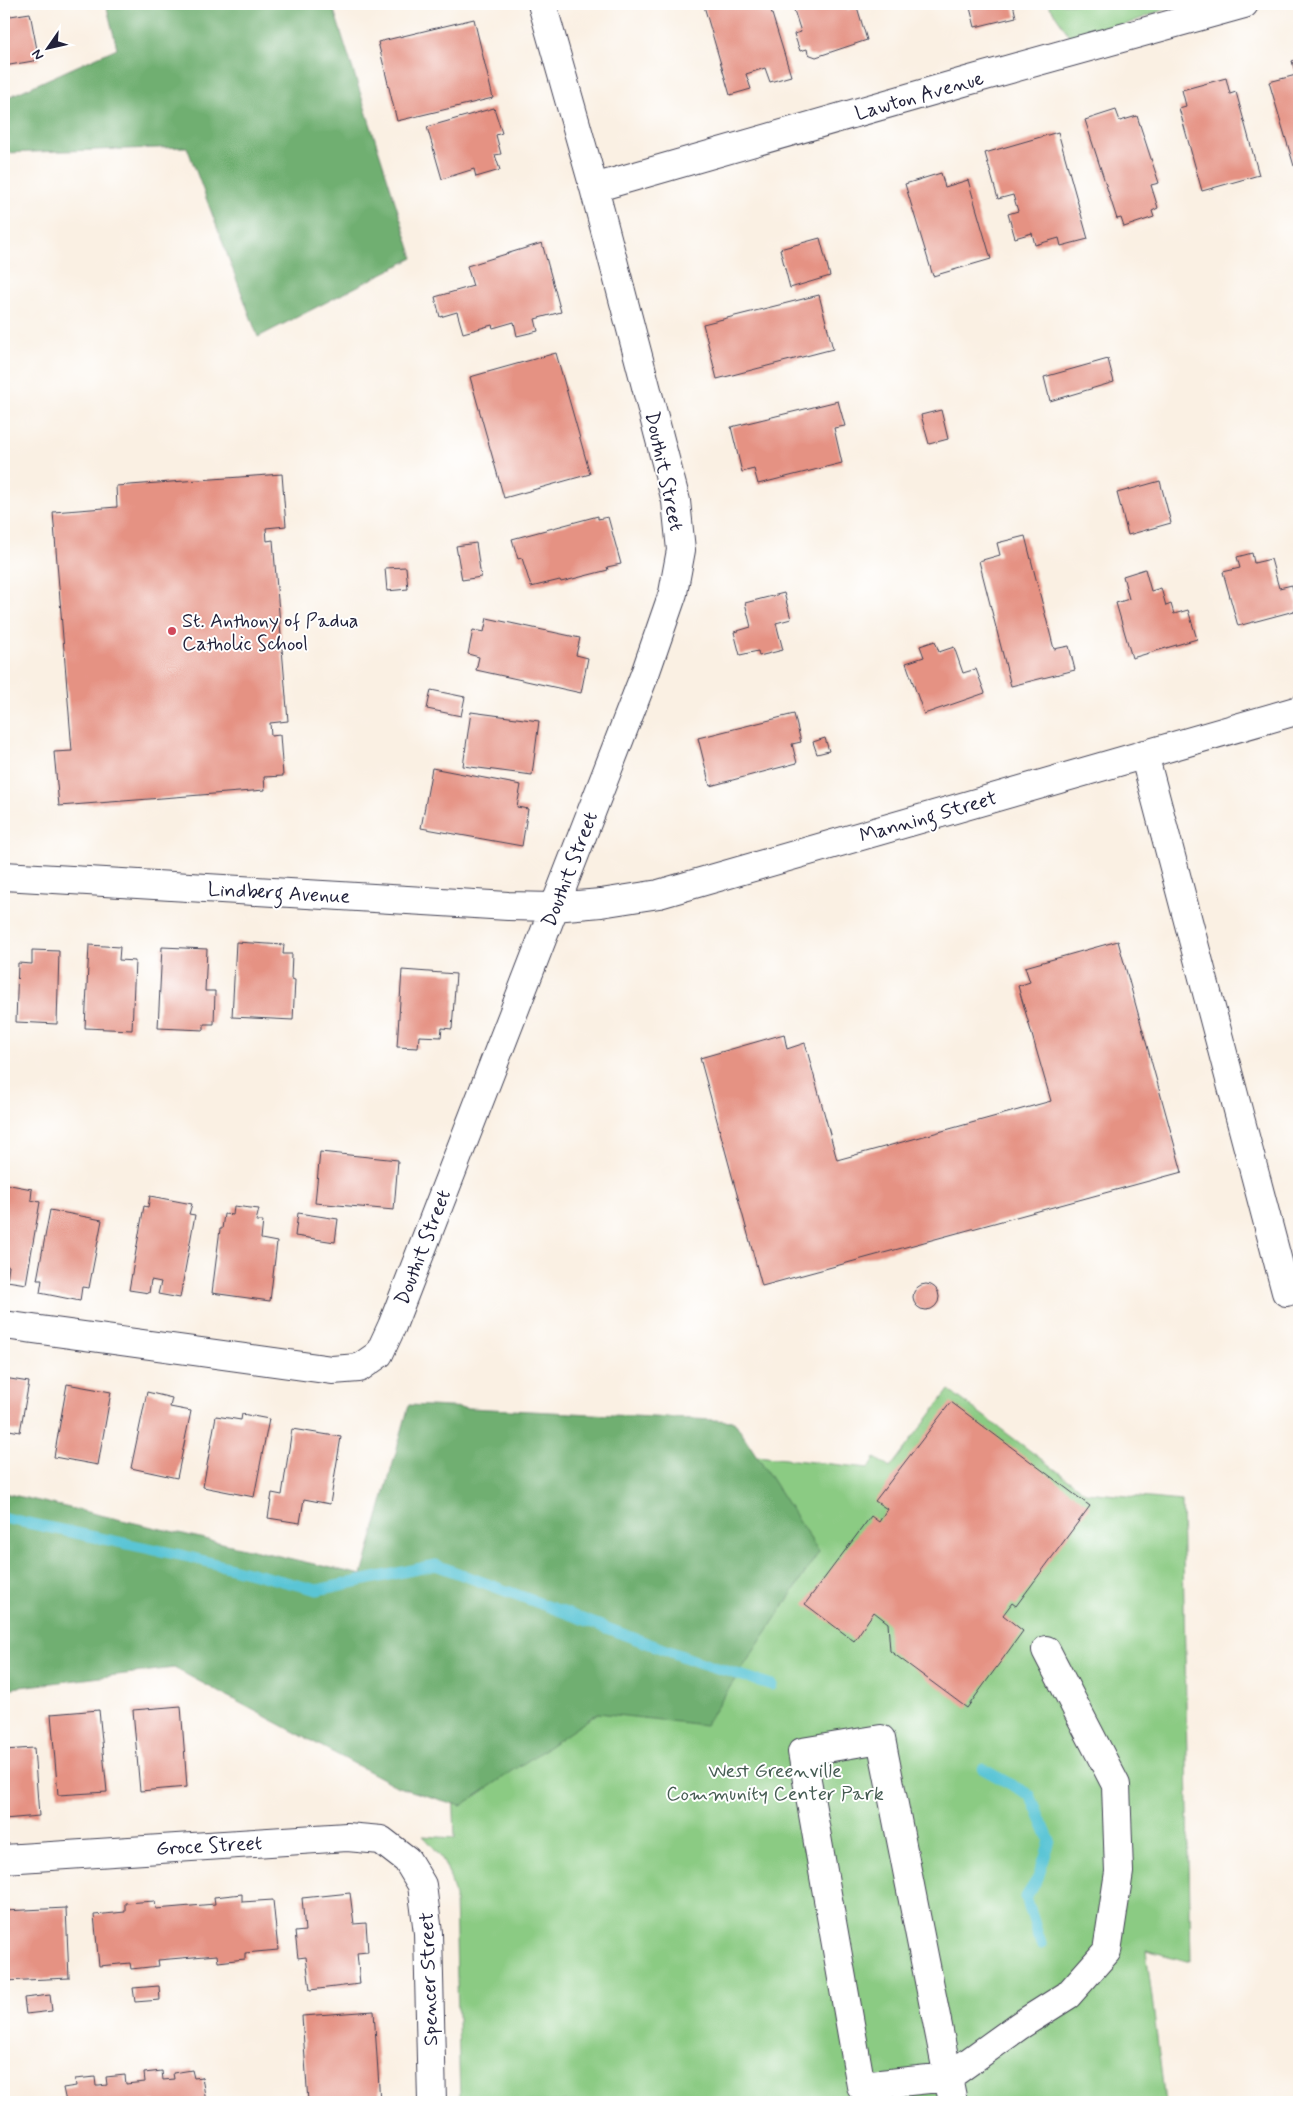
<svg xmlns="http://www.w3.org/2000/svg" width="1303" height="2106" viewBox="0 0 1303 2106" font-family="Mynerve,sans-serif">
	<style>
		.green { fill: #8bcb83; stroke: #56765f }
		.forest { fill: #70af71; stroke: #496856 }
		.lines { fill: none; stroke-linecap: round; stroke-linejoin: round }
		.stream { stroke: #5ac5d5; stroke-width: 11 }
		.building { fill: #e59283 }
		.minor-casing { stroke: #424154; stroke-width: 30 }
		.minor { stroke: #fff; stroke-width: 28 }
		.poi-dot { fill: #d1495b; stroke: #fff; stroke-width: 2 }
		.labels { text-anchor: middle; stroke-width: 4; stroke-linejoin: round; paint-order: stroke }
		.street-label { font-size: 20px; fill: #22223b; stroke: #fff }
		.poi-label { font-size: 20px; fill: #22223b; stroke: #fff; text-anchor: start }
		.park-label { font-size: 20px; fill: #475d54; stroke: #fff }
	</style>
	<rect width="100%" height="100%" fill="#fff"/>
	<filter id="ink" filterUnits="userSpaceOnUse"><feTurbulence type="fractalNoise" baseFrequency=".02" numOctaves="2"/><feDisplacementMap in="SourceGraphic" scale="10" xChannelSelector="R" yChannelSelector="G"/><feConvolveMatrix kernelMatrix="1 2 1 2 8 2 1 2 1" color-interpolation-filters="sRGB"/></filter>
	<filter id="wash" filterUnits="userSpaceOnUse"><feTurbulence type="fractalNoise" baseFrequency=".0096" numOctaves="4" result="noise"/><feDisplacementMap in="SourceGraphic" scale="20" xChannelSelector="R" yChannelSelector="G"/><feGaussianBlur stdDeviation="1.12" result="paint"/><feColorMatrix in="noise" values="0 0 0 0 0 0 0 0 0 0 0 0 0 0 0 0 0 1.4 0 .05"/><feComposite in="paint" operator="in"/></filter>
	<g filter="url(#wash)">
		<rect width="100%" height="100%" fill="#faf0e3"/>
		<!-- green -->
		<path class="green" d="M1048,4H1179L1075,44Z
			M949,1390L1085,1492L1182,1501L1191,1962L1146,1950L1165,2102H460L455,1896C448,1867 444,1857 423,1836L455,1838L439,1422L869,1468L875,1458L890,1468Z"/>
		<!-- forest -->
		<path class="forest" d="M106,4H332L413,258L258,337L187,147L4,153V99L117,48Z
			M409,1405L734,1421L819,1552L705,1725L598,1713L461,1806L398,1787L174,1668L4,1689V1493L362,1575Z"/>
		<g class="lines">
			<!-- stream -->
			<path class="stream" d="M4,1518L185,1556L317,1590L436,1565L701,1663L772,1685
				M983,1769L1030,1795L1050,1841L1038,1878L1026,1897L1041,1944"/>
		</g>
		<g id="blocks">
			<!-- building -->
			<path class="building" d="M713,4H769L791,76L770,82L765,68L746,74L751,89L730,95L704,6Z
				M792,4H845L847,10L857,7L867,40L816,57L808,54L807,49L800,51L794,34L801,32Z
				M969,4H1013L1016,17L975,27Z
				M30,13L39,60L4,66V17Z
				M474,19L493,98L397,121L378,42Z
				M1299,58V164L1294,166L1269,82L1296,75L1292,61Z
				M1226,78L1230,94L1236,92L1259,175L1202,191L1179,108L1186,106L1182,90Z
				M494,108L502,133L496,135L501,154L495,155L500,170L476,177L474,169L442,179L427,127Z
				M1116,110L1120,121L1137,116L1159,183L1151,185L1158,208L1152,211L1154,217L1124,227L1121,218L1117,219L1085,120Z
				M1058,132L1088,239L1061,246L1059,238L1035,245L1032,233L1015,238L1008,214L1018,211L1013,195L998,199L985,153Z
				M941,173L945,187L968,180L991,259L933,276L905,184Z
				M820,238L830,276L790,288L780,249Z
				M542,243L561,312L535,319L538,331L517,336L514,322L493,328L492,325L463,333L457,312L440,317L435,297L473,286L467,266Z
				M819,295L833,349L717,379L703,324Z
				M556,353L590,474L504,498L470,377Z
				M1108,359L1114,382L1050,401L1044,377Z
				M838,401L845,426L834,428L842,463L758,484L754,469L742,472L731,427Z
				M941,410L948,439L929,444L921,415Z
				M282,474L286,526L266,528L267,541L273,540L288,721L270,723L271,736L280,735L283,776L264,777L265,790L59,806L54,752L72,751L53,512L117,507L116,486Z
				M1160,481L1171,523L1128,535L1117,493Z
				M598,516V519L608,517L621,564L607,567L608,570L561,582L560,580L531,587L522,558L518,559L512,539Z
				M1025,536L1054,649L1069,646L1075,670L1011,686L979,561L1000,555L997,543Z
				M476,543L481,577L462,580L456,546Z
				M1252,553L1254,563L1271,559L1279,588L1292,585L1298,610L1238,626L1223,572L1240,568L1237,557Z
				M406,567L408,589L387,591L385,568Z
				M1145,569L1151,591L1161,588L1166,606L1171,604L1174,614L1188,610L1197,639L1132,658L1116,603L1129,599L1123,576Z
				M784,593L791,619L776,623L783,650L759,656L758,651L740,655L734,632L751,627L745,603Z
				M487,618L580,638L576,655L588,658L581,693L476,670L479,657L468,654L473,630L484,632Z
				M935,641L939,652L954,647L963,673L976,669L985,693L924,714L906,663L924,657L920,646Z
				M431,690L465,697L461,716L427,709Z
				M471,712L539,721L532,775L463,766Z
				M794,714L801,742L792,744L797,763L710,786L698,738Z
				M825,738L829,751L817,754L813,742Z
				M432,768L521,785L517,807L528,809L522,846L421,828Z
				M1118,941L1182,1172L762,1286L700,1058L784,1034L787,1049L805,1043L837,1160L1051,1101L1018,986L1030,982L1025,967Z
				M236,942L284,945L283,954H292L291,979L295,980L293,1020L232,1017Z
				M89,945L120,947L119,960L135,961L132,1030L85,1028Z
				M162,947L207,949L205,991H215L214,1024H204V1030L158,1028Z
				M32,950L59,951L57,1024L16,1022L18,963L32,964Z
				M402,970L456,974L452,1029L442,1028L441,1037L419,1036L418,1048L397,1047Z
				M320,1152L398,1160L394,1210L315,1203Z
				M5,1184L32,1189L31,1200L40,1202L26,1284L7,1281L9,1266L4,1265Z
				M150,1196L192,1204L189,1214L195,1215L180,1298L158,1294L161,1282L151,1280L149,1293L129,1290L144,1206L148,1207Z
				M234,1206L259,1209L256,1221H263L261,1239L277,1242L270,1301L212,1293L220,1229H222L224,1214L233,1215Z
				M50,1210L102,1220L89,1288L82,1287L80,1301L40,1293L42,1280H37Z
				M298,1213L338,1219L335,1242L295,1236Z
				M913 1297a13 13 0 1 1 26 0a13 13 0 1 1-26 0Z
				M4,1378L29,1382L20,1432L4,1429Z
				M67,1384L111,1392L98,1465L54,1457Z
				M147,1392L172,1398L170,1407L191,1411L177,1478L131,1468Z
				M951,1402L1090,1506L1016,1606L1012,1603L1003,1615L1023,1631L967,1708L890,1651L888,1623L874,1612L854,1641L805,1604L871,1516L879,1522L887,1509L875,1501Z
				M242,1414L269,1419L254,1497L203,1487L216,1416L241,1420Z
				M292,1429L341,1437L330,1504L304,1499L300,1523L268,1518L272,1493L282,1495Z
				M181,1706L187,1787L140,1791L133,1710Z
				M99,1710L107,1792L58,1795L51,1714Z
				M34,1748L39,1816L4,1819V1750Z
				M350,1893L354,1924L366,1923L368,1952L357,1953L360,1984L310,1990L306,1957L298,1958L295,1932L305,1931L302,1898Z
				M242,1894V1902L273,1900L278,1950L245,1953V1959L218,1962L217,1955L158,1960L159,1966L131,1969L130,1963L99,1966L94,1915L125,1912V1903L155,1901L156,1909L215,1904L214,1897Z
				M66,1908L69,1978L4,1981V1911Z
				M159,1986L160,2000L135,2002L133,1988Z
				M50,1995L52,2011L26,2014L24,1998Z
				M374,2011L380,2102H308L302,2016Z
				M192,2070L194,2078L202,2077L206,2102H66L63,2088L76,2086L75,2079L95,2077L96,2086H99L107,2085L106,2077L125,2075L126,2084L145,2082L144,2073L162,2071L163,2080L174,2079L173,2073Z
				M1294,2098V2102H1267V2099Z"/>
		</g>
	</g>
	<g filter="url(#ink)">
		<use href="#blocks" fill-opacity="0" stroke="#424154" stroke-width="1"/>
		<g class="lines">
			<defs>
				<path id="minor" d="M594,188L967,81L1244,4
					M1144,754L1286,1292L1299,1288
					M4,876L508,906L554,907L601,903L659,894L1299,710
					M4,1325L332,1370L359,1368L379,1354L392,1326L646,671L673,593L681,550L676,501L594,188L542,4
					M4,1859L347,1837L381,1840L407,1860L422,1885L428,1933L432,2102
					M953,2102L948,2077L881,1739L802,1752L861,2086L948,2077L1019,2026L1068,1995L1107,1951L1119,1872L1116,1785L1046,1650"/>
			</defs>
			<!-- minor casing -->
			<use href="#minor" class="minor-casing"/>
			<!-- minor -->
			<use href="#minor" class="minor"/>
		</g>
	</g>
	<!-- markers -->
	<circle class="poi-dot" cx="172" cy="631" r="5"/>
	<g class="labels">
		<!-- street labels -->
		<g class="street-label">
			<text transform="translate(919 95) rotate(-16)" y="7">Lawton Avenue</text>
			<text transform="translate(665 471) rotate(78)" y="7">Douthit Street</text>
			<text transform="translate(928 816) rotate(-16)" y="7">Manning Street</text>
			<text transform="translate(569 869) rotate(-69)" y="7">Douthit Street</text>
			<text transform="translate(279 892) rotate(3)" y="7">Lindberg Avenue</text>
			<text transform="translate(422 1247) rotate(-69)" y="7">Douthit Street</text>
			<text transform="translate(209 1845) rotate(-3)" y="7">Groce Street</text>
			<text transform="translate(428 1979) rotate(-92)" y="7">Spencer Street</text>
		</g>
		<!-- poi labels -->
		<g class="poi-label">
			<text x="182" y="627">St. Anthony of Padua<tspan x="182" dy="23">Catholic School</tspan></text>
		</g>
		<!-- park labels -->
		<g class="park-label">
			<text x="775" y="1777">West Greenville<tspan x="775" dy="23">Community Center Park</tspan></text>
		</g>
	</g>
	<!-- margin -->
	<rect width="1303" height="2106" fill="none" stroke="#fff" stroke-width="20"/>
	<!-- north arrow -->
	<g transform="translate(48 48) rotate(236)" stroke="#ffffff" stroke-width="4" paint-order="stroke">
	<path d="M0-4L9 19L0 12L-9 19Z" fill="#22223b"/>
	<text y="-8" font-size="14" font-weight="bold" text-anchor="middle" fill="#22223b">N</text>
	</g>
</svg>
